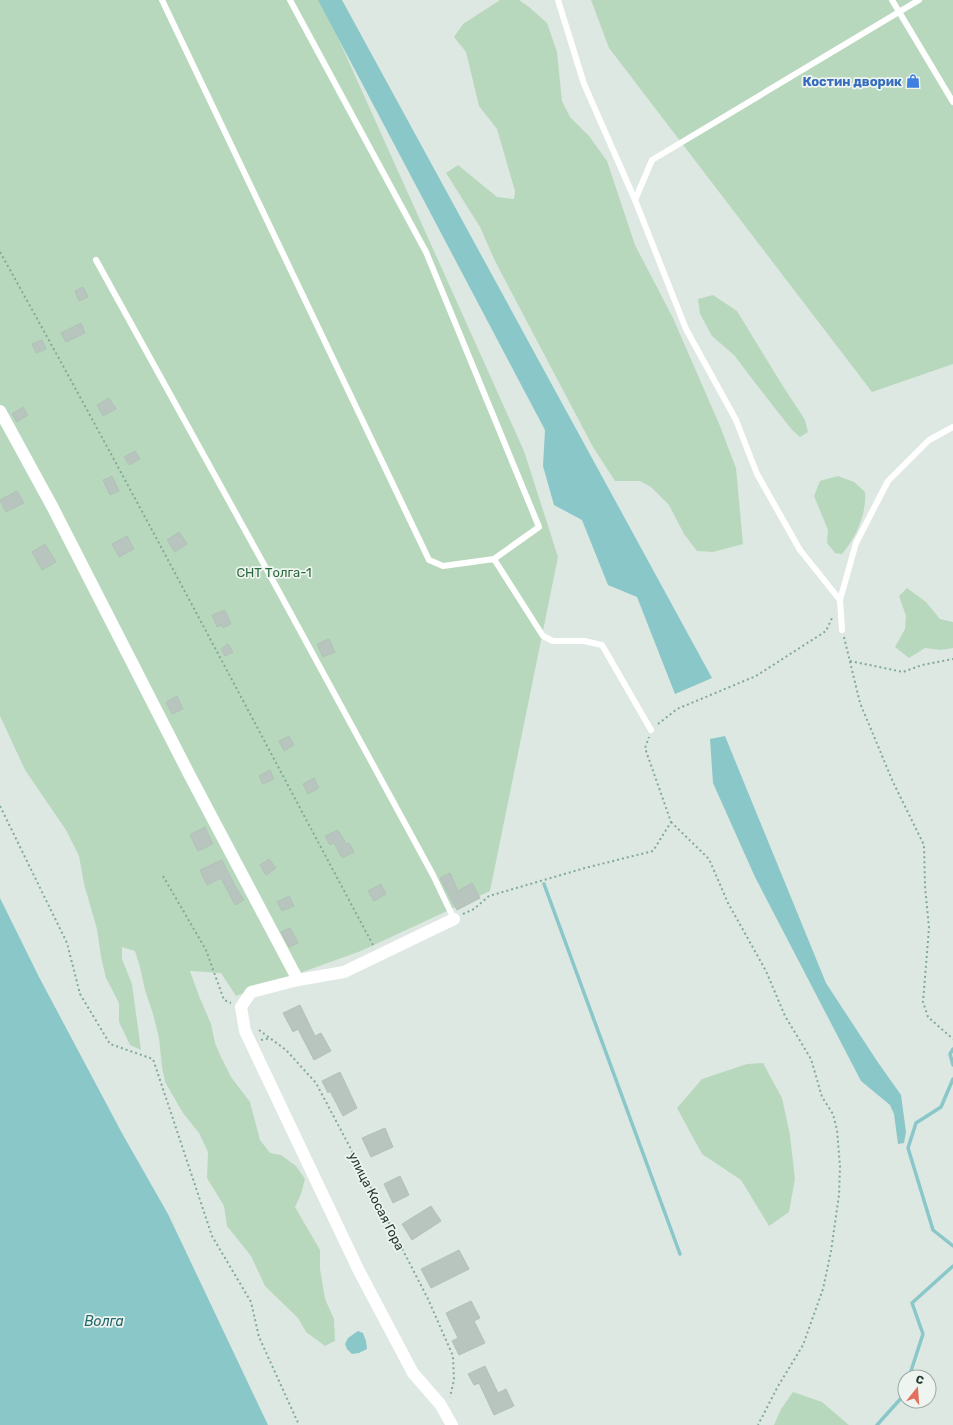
<svg xmlns="http://www.w3.org/2000/svg" width="953" height="1425" viewBox="0 0 953 1425" font-family="Rubik,sans-serif">
	<style>
		.green { fill: #b8d8bd }
		.water { fill: #8ac7c9 }
		.lines { fill: none; stroke-linecap: round; stroke-linejoin: round }
		.stream { stroke: #8ac7c9; stroke-width: 3.5 }
		.building { fill: #b7c5be; stroke: #b1c1b8 }
		.path { stroke: #81a997; stroke-width: 2; stroke-dasharray: 2 3; stroke-linecap: butt }
		.lane { stroke: #fff; stroke-width: 6 }
		.street { stroke: #fff; stroke-width: 12 }
		.labels { text-anchor: middle; stroke-width: 3.5; stroke-linejoin: round; paint-order: stroke }
		.shop-label { font-size: 13px; font-weight: bold; fill: #366cbe; stroke: #eef5f1; text-anchor: end }
		.park-label { font-size: 13px; fill: #2f693e; stroke: #eef5f1 }
		.street-label { font-size: 13px; fill: #21362e; stroke: #eef5f1 }
		.water-label { font-size: 14px; font-style: italic; fill: #21696c; stroke: #eef5f1 }
	</style>
	<rect width="100%" height="100%" fill="#dee8e2"/>
	<!-- green -->
	<path class="green" d="M0,0H321L524,451L558,557L490,891L361,951L236,996L221,973L190,971L199,996L211,1024L215,1043L221,1057L231,1077L250,1102L260,1140L270,1153L281,1155L296,1166L305,1179L301,1194L295,1207L320,1250V1269L325,1299L334,1319L335,1341L325,1346L306,1332L298,1318L265,1286L251,1256L227,1226L224,1206L207,1178L208,1152L199,1133L183,1113L165,1082L162,1067L159,1038L153,1014L145,990L140,967L135,951L122,947V959L132,984L141,1050L130,1045L119,1022V1003L106,978L101,957L97,929L84,884L79,856L66,830L25,770L0,716Z
		M500,0H519L529,7L547,23L557,52L562,101L570,117L589,136L607,161L635,245L673,318L720,426L736,468L743,544L713,552L697,551L684,534L669,505L651,487L640,481H615L593,447L536,339L495,261L480,227L446,173L458,165L497,197L514,199L515,191L497,129L479,106L466,52L454,37L463,24Z
		M591,0H953V364L872,392L609,48Z
		M713,295L737,311L781,383L805,420L808,432L800,437L792,430L756,384L734,355L712,336L700,314L698,299Z
		M838,476L854,482L865,492C867,513 856,538 842,554L835,553L827,543L828,530L814,496L820,481Z
		M907,588L926,602L940,619L953,622V648L941,650L925,648L909,658L895,647L905,629L906,616L899,596Z
		M763,1063L782,1098L790,1135L795,1179L789,1212L769,1226L741,1180L702,1154L677,1108L702,1079L747,1064Z
		M793,1392L822,1402L849,1425H774L781,1409Z"/>
	<!-- water -->
	<path class="water" d="M318,0H342L712,678L675,694L637,597L608,585L582,520L554,505L543,466L545,430Z
		M725,736L826,983L877,1061L901,1095L906,1132L904,1143L898,1144L894,1114L890,1105L861,1081L755,877L713,783L710,739Z
		M0,898L39,977L123,1135L168,1214L268,1425H0Z
		M358,1331L363,1333L366,1341L367,1349L359,1353L352,1354L347,1349L345,1344L348,1338Z"/>
	<g class="lines">
		<!-- stream -->
		<path class="stream" d="M544,884L680,1254
			M953,1049L950,1054L953,1065
			M953,1079L941,1107L916,1123L908,1148L933,1230L953,1246
			M909,1377L923,1334L912,1303L953,1266
			M877,1425L904,1395L905,1391"/>
	</g>
	<!-- building -->
	<path class="building" d="M83,287L88,297L79,301L75,291Z
		M81,323L85,333L66,342L61,333Z
		M42,340L46,349L36,353L32,344Z
		M109,398L116,409L103,416L97,405Z
		M23,407L28,415L17,422L12,414Z
		M135,451L140,459L129,465L124,457Z
		M112,476L119,491L110,495L103,480Z
		M17,491L24,503L6,512L0,500Z
		M179,532L187,544L175,552L167,540Z
		M127,536L134,549L119,557L112,544Z
		M45,544L56,562L42,570L32,552Z
		M225,610L231,624L223,628L222,625L217,627L212,615Z
		M329,639L335,652L323,657L317,644Z
		M228,644L233,652L225,656L221,649Z
		M177,696L183,709L172,714L166,702Z
		M289,736L294,745L284,751L279,741Z
		M270,770L274,779L263,784L259,776Z
		M314,778L319,788L308,794L303,784Z
		M205,827L213,844L198,851L190,835Z
		M338,830L346,844L349,843L354,852L342,858L334,843L330,845L325,836Z
		M269,859L276,868L266,875L260,865Z
		M222,860L236,888L244,900L235,905L221,878L207,885L200,870Z
		M450,873L458,891L472,883L480,898L457,910L440,878Z
		M381,884L386,894L374,901L368,891Z
		M289,896L294,906L282,911L277,902Z
		M290,928L298,943L289,947L281,932Z
		M300,1005L315,1036L321,1033L331,1051L314,1060L298,1029L293,1032L283,1013Z
		M340,1072L357,1108L343,1116L330,1091L328,1093L322,1081Z
		M385,1128L393,1147L371,1157L362,1138Z
		M400,1176L409,1195L393,1203L384,1184Z
		M431,1206L441,1221L412,1240L402,1224Z
		M459,1250L469,1269L431,1288L421,1269Z
		M471,1301L480,1318L474,1321L485,1343L459,1355L452,1341L458,1338L446,1313Z
		M485,1366L498,1393L506,1389L514,1406L494,1415L479,1383L474,1385L468,1374Z"/>
	<g class="lines">
		<!-- path -->
		<path class="path" d="M0,252C128,481 249,713 373,945
			M844,637L860,703L893,782L924,845L925,886L929,928L923,1002L928,1017L953,1039
			M850,661L903,672L922,665L953,659
			M658,724L677,709L756,676L826,631L832,618
			M0,806L67,943L80,994L110,1044L153,1059L212,1236L251,1302L259,1337L299,1425
			M671,822L709,859L728,903L766,971L785,1016L811,1059L822,1097L833,1114L837,1130L840,1166L839,1195L831,1251L823,1289L803,1345L777,1388L758,1425
			M163,876L206,950L224,1000L231,1003
			M463,914L474,909L489,896L585,868L653,851L671,822L645,748L649,737
			M259,1030L286,1050L316,1083L353,1153L428,1299L453,1356L454,1380L450,1397
			M261,1040L270,1038"/>
		<!-- lane -->
		<path class="lane" d="M162,0L429,560L443,566L494,559
			M290,0L426,252L539,527L494,559L543,636L553,641H584L602,645L651,730
			M558,0L584,84L635,200L686,329L736,420L757,474L800,550L840,600L842,630
			M892,0L953,102
			M635,200L652,160L919,0
			M96,260L272,579L433,875L454,919
			M840,600L856,543L888,481L929,440L953,427"/>
		<!-- street -->
		<path class="street" d="M0,411L53,508L189,774L298,980
			M452,1425L440,1404L413,1373L359,1271L245,1031L241,1007L251,992L298,980L344,972L454,919"/>
	</g>
	<!-- icons -->
	<defs>
		<symbol id="shop-bare" viewBox="-9 -9 18 18"><path d="M-5-2.5h2.3a2.7 3.5 0 0 1 5.4 0H5L5.5 6h-11ZM-1.5-2.5h3a1.5 2.3 0 0 0-3 0Z" fill="#3f7fe0" stroke="#eef5f1" stroke-width="2.5" paint-order="stroke"/></symbol>
	</defs>
	<g fill-rule="evenodd">
		<use href="#shop-bare" x="903" y="71" width="20" height="20"/>
	</g>
	<g class="labels">
		<!-- shop labels -->
		<g class="shop-label">
			<text x="902" y="86">Костин дворик</text>
		</g>
		<!-- park labels -->
		<g class="park-label">
			<text x="274" y="577">СНТ Толга-1</text>
		</g>
		<!-- street labels -->
		<g class="street-label">
			<text transform="translate(377 1201) rotate(63)" y="5">улица Косая Гора</text>
		</g>
		<!-- water labels -->
		<g class="water-label">
			<text x="104" y="1326">Волга</text>
		</g>
	</g>
	<!-- north arrow -->
	<g transform="translate(917 1389) rotate(17)"><circle r="19" fill="#eef5f1" stroke="#9ca9a3"/>
	<path d="M0-3L7 15L0 10L-7 15Z" fill="#e56f5f"/>
	<text y="-6" font-size="11" font-weight="bold" text-anchor="middle" fill="#21362e">С</text>
	</g>
</svg>
